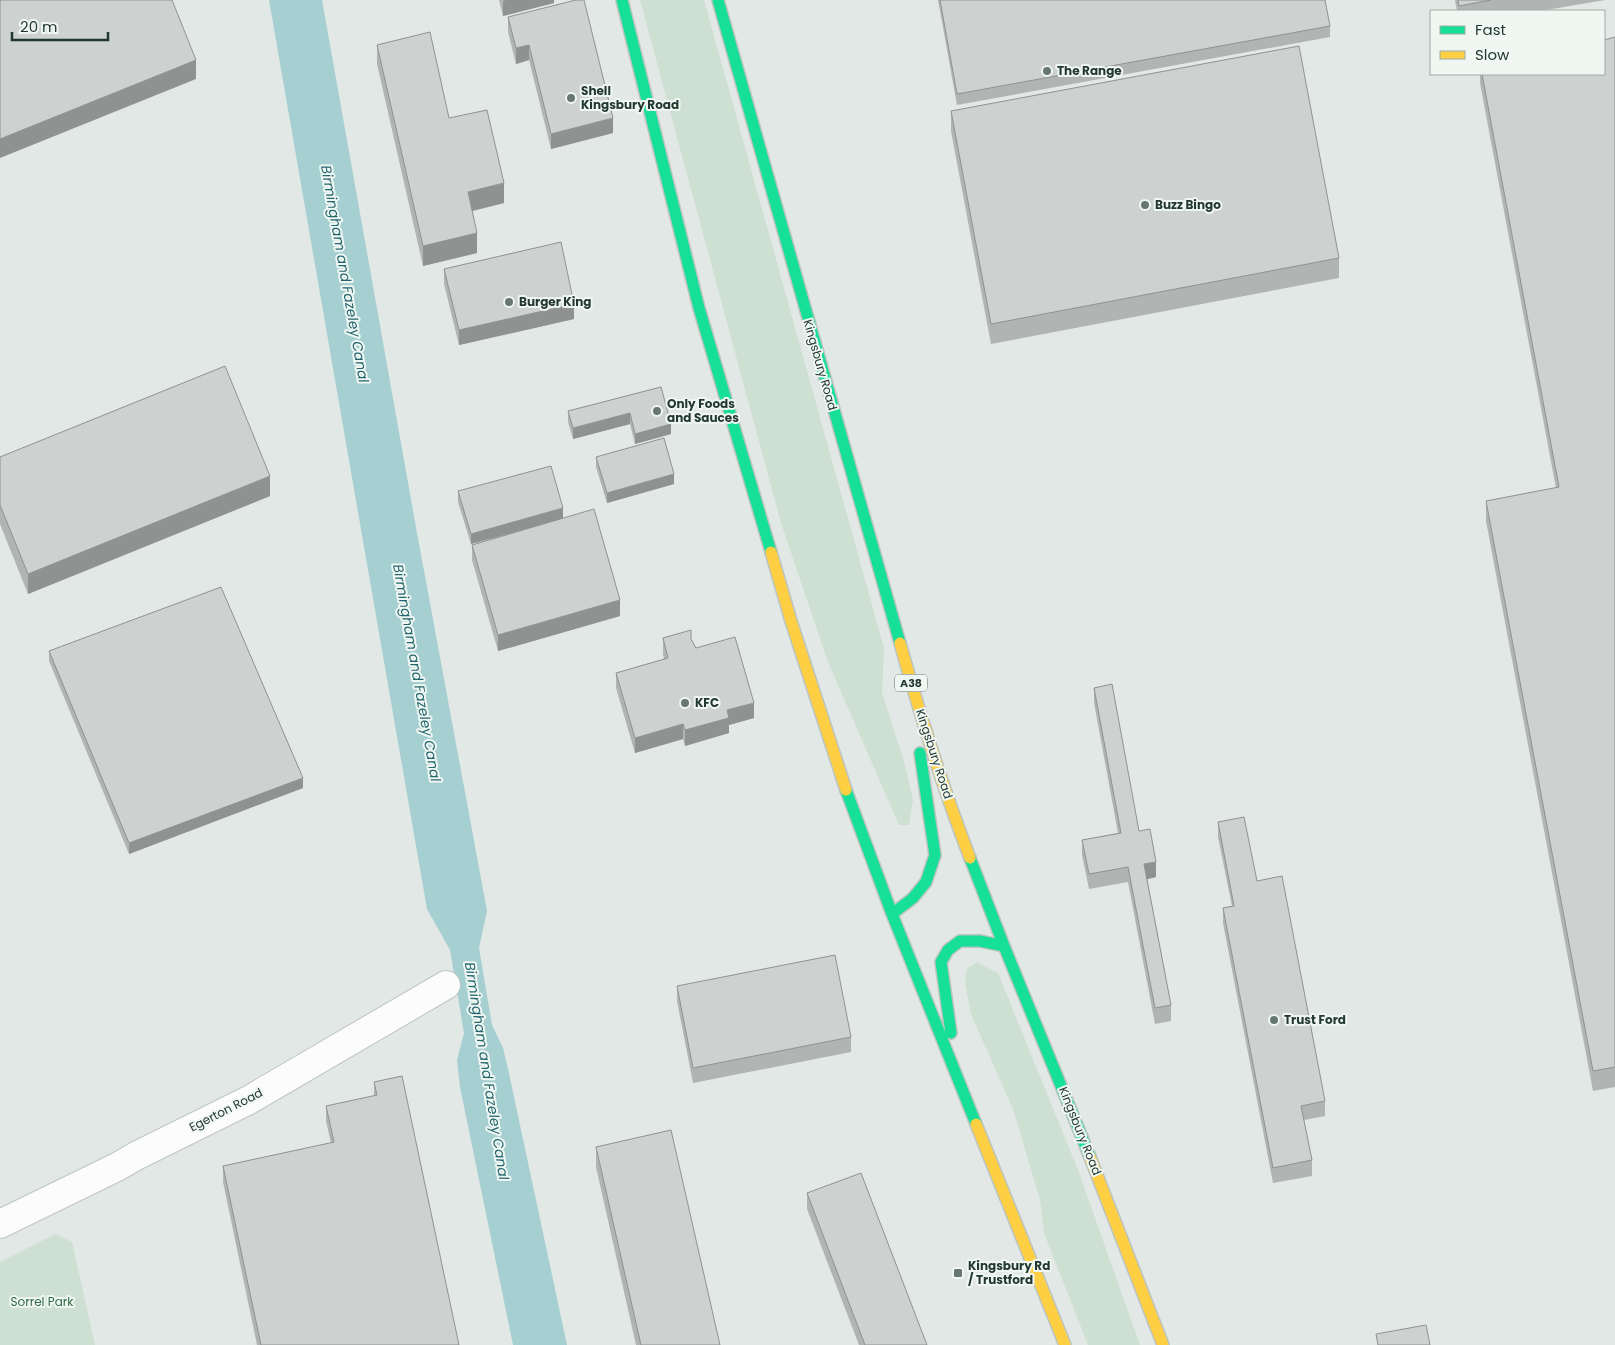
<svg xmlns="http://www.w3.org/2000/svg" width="1615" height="1345" viewBox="0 0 1615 1345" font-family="Poppins,sans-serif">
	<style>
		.green { fill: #cde0d1 }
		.water { fill: #a6cfd2 }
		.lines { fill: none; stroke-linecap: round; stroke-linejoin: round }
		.street-casing { stroke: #bfc5c2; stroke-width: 30 }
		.fast-casing { stroke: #bcc4c1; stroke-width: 14 }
		.slow-casing { stroke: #bcc4c1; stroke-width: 14 }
		.street { stroke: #fbfcfb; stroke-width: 28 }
		.fast { stroke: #16e098; stroke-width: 11 }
		.slow { stroke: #ffcf43; stroke-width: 11 }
		.wall { fill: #b0b4b2 }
		.shaded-wall { fill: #909291 }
		.building { fill: #cdd1cf; stroke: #909291 }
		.poi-dot { fill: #667670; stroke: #f0f7f3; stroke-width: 2 }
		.labels { text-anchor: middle; stroke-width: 4; stroke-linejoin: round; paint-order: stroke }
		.shield { fill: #f0f7f3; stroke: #60716b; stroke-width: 1 }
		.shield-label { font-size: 11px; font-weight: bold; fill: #233831 }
		.poi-label { font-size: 12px; font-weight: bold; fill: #233831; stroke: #f0f7f3; text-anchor: start }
		.street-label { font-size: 12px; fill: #233831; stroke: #f0f7f3 }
		.park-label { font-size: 12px; fill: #316b44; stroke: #f0f7f3 }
		.water-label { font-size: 14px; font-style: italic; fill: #23666e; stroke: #f0f7f3 }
	</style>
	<rect width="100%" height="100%" fill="#e2e8e5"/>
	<!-- green -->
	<path class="green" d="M640,0H704L884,648L882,693L904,761L913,800L909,825H899L828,662L781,523Z
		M977,962L998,973L1078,1170L1140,1345H1088L1044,1233L1040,1200L1013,1109L971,1014L965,983L967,969Z
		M55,1234L72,1242L95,1345H0V1262Z"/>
	<!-- water -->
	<path class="water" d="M269,0H322L417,533L487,911L479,948L492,1025L503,1048L508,1069L567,1345H513L460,1087L457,1060L464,1033L450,950L427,909Z"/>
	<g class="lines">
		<defs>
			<path id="street" d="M0,1224L117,1167L136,1156L249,1100L446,985"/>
			<path id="fast" d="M622,0L699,308L771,552
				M718,0L900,643
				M846,790L892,914L976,1124
				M970,858L1004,946L1090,1157
				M892,914L913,898L926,882L935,855L920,753
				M951,1033L941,962L948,950L960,941H980L1004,946"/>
			<path id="slow" d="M771,552L791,621L846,790
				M900,643C920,715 943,788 970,858
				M976,1124L1065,1345
				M1090,1157L1163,1345"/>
		</defs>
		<!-- street casing -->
		<use href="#street" class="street-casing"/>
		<!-- fast casing -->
		<use href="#fast" class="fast-casing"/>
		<!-- slow casing -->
		<use href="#slow" class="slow-casing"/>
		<!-- street -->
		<use href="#street" class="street"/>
		<!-- fast -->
		<use href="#fast" class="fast"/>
		<!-- slow -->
		<use href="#slow" class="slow"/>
	</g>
	<!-- wall -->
	<path class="wall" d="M499,0H554V3L503,16Z
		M938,0H1325L1330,26V37L957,105Z
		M1455,0H1605L1540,11H1457Z
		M508,17L613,133L551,149L529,60L516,64L508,32Z
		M1615,37V1087L1593,1091L1486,521V501L1556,488L1480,83V74H1604Z
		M377,45L449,118L504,203L472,211L477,253L423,266L377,64Z
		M951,111L1339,258V278L991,344L951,131Z
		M444,269L574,319L459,345L444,284Z
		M661,387L671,434L635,444L630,424L573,439L568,422V411Z
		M0,457L270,496L28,594L0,524Z
		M596,457L674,484L607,503L596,467Z
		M458,491L563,518L620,616L498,651L472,560V545L552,522L471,544L458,502Z
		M663,638L691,639L696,648L754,718L729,725V733L685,746L683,739L635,753L616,688V673L664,659L663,654Z
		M49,651L303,788L129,854L49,661Z
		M1094,688L1139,831L1156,877L1147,879L1171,1005V1021L1155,1024L1128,882L1089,889L1082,855V840L1118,833L1094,703Z
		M1218,822L1257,881L1325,1101V1116L1304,1120L1312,1160V1176L1273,1183L1223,923V908L1232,906L1218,837Z
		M677,986L851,1037V1052L693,1083L677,1001Z
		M374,1082L459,1345H257L223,1182V1166L331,1143L326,1121V1106L374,1096Z
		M596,1147L720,1345H636L596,1167Z
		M807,1193L927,1345H859L807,1209Z"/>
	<!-- shaded-wall -->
	<path class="shaded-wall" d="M506,0H554V3L503,16V1Z
		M529,45V60L516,64V48Z
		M196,60V79L0,158V139Z
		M613,118V133L551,149V134Z
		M504,183V203L468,212V192Z
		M477,233V253L423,266V246Z
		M574,304V319L459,345V330Z
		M630,413V424L573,439V428Z
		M671,424V434L635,444V434Z
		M674,474V484L607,503V493Z
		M270,476V496L28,594V574Z
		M563,508V519L471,544V534Z
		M620,600V616L498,651V635Z
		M754,703V718L729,725V733L685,746V730L727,710Z
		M683,724V739L635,753V738Z
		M303,778V788L129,854V843Z
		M1156,862V877L1144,880V864Z"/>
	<!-- building -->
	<path class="building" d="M0,0H172L196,60L0,139Z
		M576,0H584L613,118L551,134L529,45L516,48L508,17Z
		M940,0H1325L1330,26L957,94Z
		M1458,0H1491L1459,6Z
		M430,32L449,118L487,110L504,183L468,192L477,233L423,246L377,45Z
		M1615,37V1067L1593,1071L1486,501L1559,487L1482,74H1604V40Z
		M1299,46L1339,258L991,324L951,111Z
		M561,242L574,304L459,330L444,269Z
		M225,366L270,476L28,574L0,505V457Z
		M661,387L671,424L635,434L630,413L573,428L568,411Z
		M664,438L674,474L607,493L596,457Z
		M551,466L563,508L471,534L458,491Z
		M594,509L620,600L498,635L472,545Z
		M221,587L303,778L129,843L49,651Z
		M691,630V639L696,648L735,637L754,703L727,710L729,718L685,730L683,724L635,738L616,673L668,658L663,638Z
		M1112,684L1139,831L1150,829L1156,862L1144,864L1171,1005L1155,1008L1128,867L1089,874L1082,840L1121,833L1094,688Z
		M1244,817L1257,881L1282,876L1325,1101L1301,1106L1312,1160L1273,1168L1223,908L1234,906L1218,822Z
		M835,955L851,1037L693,1068L677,986Z
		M402,1076L459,1345H261L223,1166L334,1142L326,1106L377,1095L374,1082Z
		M671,1130L720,1345H641L596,1147Z
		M861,1173L927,1345H865L807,1193Z
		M1426,1325L1430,1345H1378L1376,1334Z"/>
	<!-- markers -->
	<g class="poi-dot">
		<circle cx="1047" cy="71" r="5"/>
		<circle cx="571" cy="98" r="5"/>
		<circle cx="1145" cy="205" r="5"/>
		<circle cx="509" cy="302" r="5"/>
		<circle cx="657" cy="411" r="5"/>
		<circle cx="685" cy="703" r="5"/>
		<circle cx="1274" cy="1020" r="5"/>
		<rect x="953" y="1268" width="10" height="10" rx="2.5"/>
	</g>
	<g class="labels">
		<!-- shield labels -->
		<rect class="shield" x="895" y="674.5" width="32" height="17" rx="4"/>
		<g class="shield-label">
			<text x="911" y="687">A38</text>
		</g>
		<!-- poi labels -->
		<g class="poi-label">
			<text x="1057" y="75">The Range</text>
			<text x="581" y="95">Shell<tspan x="581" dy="14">Kingsbury Road</tspan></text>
			<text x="1155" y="209">Buzz Bingo</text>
			<text x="519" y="306">Burger King</text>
			<text x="667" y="408">Only Foods<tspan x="667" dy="14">and Sauces</tspan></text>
			<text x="695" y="707">KFC</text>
			<text x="1284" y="1024">Trust Ford</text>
			<text x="968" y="1270">Kingsbury Rd<tspan x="968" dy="14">/ Trustford</tspan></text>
		</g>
		<!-- street labels -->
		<g class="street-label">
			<text transform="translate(820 365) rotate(74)" y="4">Kingsbury Road</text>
			<text transform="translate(934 754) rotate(72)" y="4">Kingsbury Road</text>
			<text transform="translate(226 1110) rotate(-27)" y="4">Egerton Road</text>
			<text transform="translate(1080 1131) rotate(68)" y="4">Kingsbury Road</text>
		</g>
		<!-- park labels -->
		<g class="park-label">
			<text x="42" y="1306">Sorrel Park</text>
		</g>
		<!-- water labels -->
		<g class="water-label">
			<text transform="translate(345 274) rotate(80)" y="5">Birmingham and Fazeley Canal</text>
			<text transform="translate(417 673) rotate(80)" y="5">Birmingham and Fazeley Canal</text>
			<text transform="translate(487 1071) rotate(81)" y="5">Birmingham and Fazeley Canal</text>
		</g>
	</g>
	<!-- legend -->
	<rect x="1430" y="10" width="175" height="65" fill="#f0f7f3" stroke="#9eaba5"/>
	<rect x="1440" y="26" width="25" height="8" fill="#16e098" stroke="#9eaba5"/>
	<text x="1475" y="35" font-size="15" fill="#233831">Fast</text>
	<rect x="1440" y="51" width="25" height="8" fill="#ffcf43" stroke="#9eaba5"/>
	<text x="1475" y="60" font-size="15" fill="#233831">Slow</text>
	<!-- scale -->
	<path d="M12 32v8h96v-8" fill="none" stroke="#233831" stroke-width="2.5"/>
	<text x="20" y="32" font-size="15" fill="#233831" stroke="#f0f7f3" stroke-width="4" paint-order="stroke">20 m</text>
</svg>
